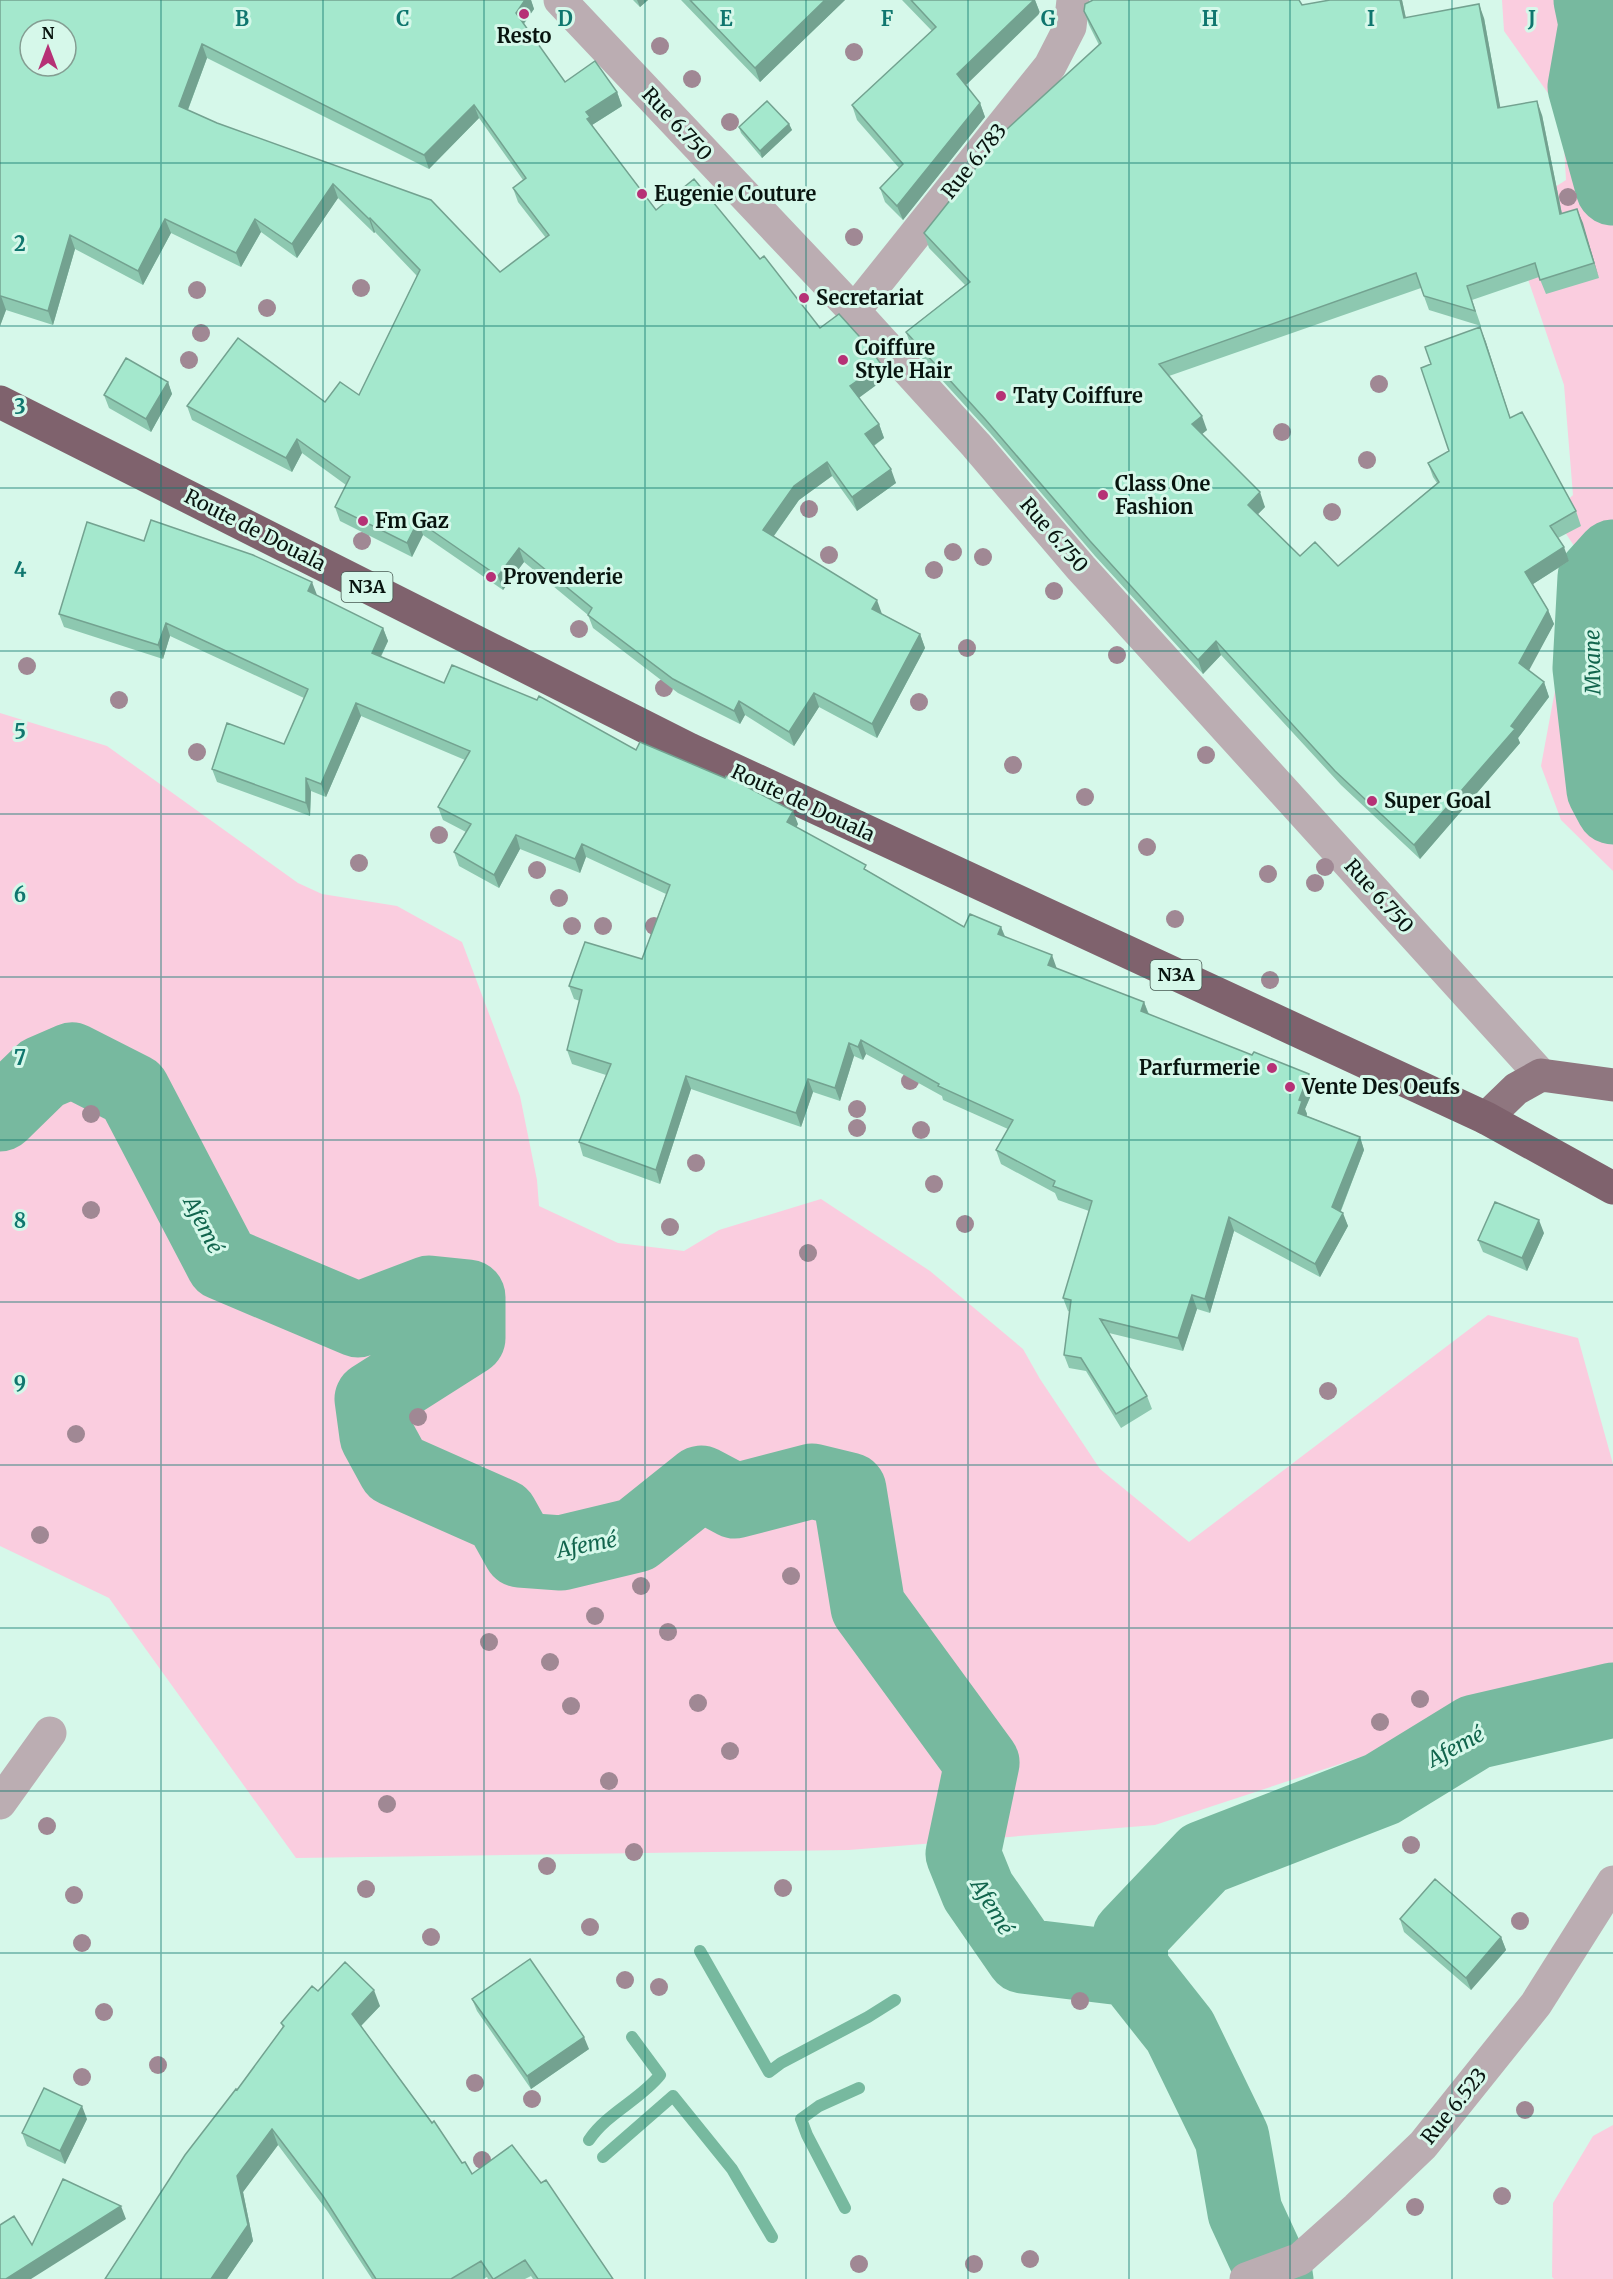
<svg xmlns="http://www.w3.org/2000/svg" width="1613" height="2279" viewBox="0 0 1613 2279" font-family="Merriweather,serif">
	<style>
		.green { fill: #facddf }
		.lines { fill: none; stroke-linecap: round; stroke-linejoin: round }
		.stream { stroke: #77b99f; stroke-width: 12 }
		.river { stroke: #77b99f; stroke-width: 75 }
		.minor { stroke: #bbadb2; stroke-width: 33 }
		.major { stroke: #8f767f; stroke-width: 33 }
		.highway { stroke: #7f626d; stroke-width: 33 }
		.tree { fill: #a08894 }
		.wall { fill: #8dc8b0; fill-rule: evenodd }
		.shaded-wall { fill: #73a290 }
		.building { fill: #a4e8cd; stroke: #73a290; stroke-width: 1.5; fill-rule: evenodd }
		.grid { fill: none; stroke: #0f766e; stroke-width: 1.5; stroke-opacity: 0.55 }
		.poi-dot { fill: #b63176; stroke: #d6f8ea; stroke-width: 2 }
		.labels { text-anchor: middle; stroke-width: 6; stroke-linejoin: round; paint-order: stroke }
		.shield { fill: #d6f8ea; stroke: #465851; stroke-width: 1.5 }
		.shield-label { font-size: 18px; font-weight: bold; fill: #08140f }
		.poi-label { font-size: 20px; font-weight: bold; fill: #08140f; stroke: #d6f8ea; text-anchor: start }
		.street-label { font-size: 20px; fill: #08140f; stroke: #d6f8ea }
		.water-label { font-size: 21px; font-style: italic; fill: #11654d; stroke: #d6f8ea }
		.grid-label { font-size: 20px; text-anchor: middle; font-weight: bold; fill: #0f766e; stroke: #d6f8ea; stroke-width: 6; stroke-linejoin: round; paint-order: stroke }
	</style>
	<rect width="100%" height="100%" fill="#d6f8ea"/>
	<!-- green -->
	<path class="green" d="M1502,0H1613V871L1561,820L1541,766L1580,555L1553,514L1573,495L1564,385L1514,238L1522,208L1566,180L1562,113L1504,31Z
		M0,713L107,746L298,883L322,894L397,906L462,942L520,1096L537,1180L539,1206L618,1243L684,1251L719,1230L821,1199L930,1271L1023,1349L1040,1379L1100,1469L1189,1542L1488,1315L1578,1338L1613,1464V1664L1443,1730L1155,1825L849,1850L296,1858L109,1598L0,1546Z
		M1613,2125V2279H1554L1552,2277L1553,2203L1593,2136Z"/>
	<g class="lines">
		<!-- stream -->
		<path class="stream" d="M700,1951L769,2072L781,2063L868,2017L895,2000
			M589,2140C607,2113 640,2100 660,2075L632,2037
			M603,2157L673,2096L732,2169L772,2237
			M845,2208L807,2135L801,2119L819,2106L859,2088"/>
		<!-- river -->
		<path class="river" d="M1591,0L1596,24L1585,87L1613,188
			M1613,557L1595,577L1590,668L1604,790L1613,807
			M0,1114L42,1073L72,1060L133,1091L223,1263L358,1320L429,1293L468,1297V1338L372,1399L377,1436L395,1469L501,1516L520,1550L561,1553L636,1535L701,1483L735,1501L812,1481L849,1490L868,1607L982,1763L963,1854L978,1891L1023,1956L1131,1969L1180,2031L1232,2138L1245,2212L1276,2279
			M1131,1969L1130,1936L1204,1858L1382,1789L1475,1732L1613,1700"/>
		<!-- minor -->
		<path class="minor" d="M560,0L854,311L976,445L1081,568L1541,1075
			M854,311L1050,66L1070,27L1073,0
			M0,1803L50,1733
			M1246,2279L1300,2259L1357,2208L1423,2145L1536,2004L1613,1882"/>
		<!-- major -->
		<path class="major" d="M1486,1118L1516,1089L1541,1075L1613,1085"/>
		<!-- highway -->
		<path class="highway" d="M0,402L689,749L1486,1118L1613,1188"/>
	</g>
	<!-- trees -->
	<g class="tree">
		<circle cx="660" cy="46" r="9"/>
		<circle cx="854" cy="52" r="9"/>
		<circle cx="692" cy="79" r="9"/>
		<circle cx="730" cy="122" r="9"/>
		<circle cx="1568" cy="197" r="9"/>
		<circle cx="854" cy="237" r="9"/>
		<circle cx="361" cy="288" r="9"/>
		<circle cx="197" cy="290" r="9"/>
		<circle cx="267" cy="308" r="9"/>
		<circle cx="201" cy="333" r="9"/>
		<circle cx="189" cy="360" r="9"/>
		<circle cx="1379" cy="384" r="9"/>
		<circle cx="1282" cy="432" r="9"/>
		<circle cx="1367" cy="460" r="9"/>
		<circle cx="809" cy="509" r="9"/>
		<circle cx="1332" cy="512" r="9"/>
		<circle cx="362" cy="541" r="9"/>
		<circle cx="953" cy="552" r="9"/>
		<circle cx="829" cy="555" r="9"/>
		<circle cx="983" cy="557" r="9"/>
		<circle cx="934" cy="570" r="9"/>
		<circle cx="1054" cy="591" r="9"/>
		<circle cx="579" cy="629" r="9"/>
		<circle cx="967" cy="648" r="9"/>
		<circle cx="1117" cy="655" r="9"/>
		<circle cx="27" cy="666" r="9"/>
		<circle cx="664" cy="688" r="9"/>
		<circle cx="119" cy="700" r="9"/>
		<circle cx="919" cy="702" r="9"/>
		<circle cx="197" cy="752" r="9"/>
		<circle cx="1206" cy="755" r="9"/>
		<circle cx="1013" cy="765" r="9"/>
		<circle cx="1085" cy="797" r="9"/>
		<circle cx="439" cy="835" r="9"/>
		<circle cx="1147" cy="847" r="9"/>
		<circle cx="359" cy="863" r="9"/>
		<circle cx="1325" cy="867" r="9"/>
		<circle cx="537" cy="870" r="9"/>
		<circle cx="1268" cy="874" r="9"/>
		<circle cx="1315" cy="883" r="9"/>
		<circle cx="559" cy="898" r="9"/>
		<circle cx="1175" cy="919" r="9"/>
		<circle cx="572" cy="926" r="9"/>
		<circle cx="603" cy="926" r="9"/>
		<circle cx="654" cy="926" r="9"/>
		<circle cx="1270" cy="980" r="9"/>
		<circle cx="910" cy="1081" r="9"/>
		<circle cx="857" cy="1109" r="9"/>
		<circle cx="91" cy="1114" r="9"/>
		<circle cx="857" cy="1128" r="9"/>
		<circle cx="921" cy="1130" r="9"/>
		<circle cx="696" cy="1163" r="9"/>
		<circle cx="934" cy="1184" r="9"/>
		<circle cx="91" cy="1210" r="9"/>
		<circle cx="965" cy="1224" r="9"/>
		<circle cx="670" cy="1227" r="9"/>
		<circle cx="808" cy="1253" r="9"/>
		<circle cx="1328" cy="1391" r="9"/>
		<circle cx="418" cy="1417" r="9"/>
		<circle cx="76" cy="1434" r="9"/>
		<circle cx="40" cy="1535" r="9"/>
		<circle cx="791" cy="1576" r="9"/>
		<circle cx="641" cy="1586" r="9"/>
		<circle cx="595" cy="1616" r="9"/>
		<circle cx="668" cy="1632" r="9"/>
		<circle cx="489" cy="1642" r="9"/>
		<circle cx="550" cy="1662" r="9"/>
		<circle cx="1420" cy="1699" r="9"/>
		<circle cx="698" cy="1703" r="9"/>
		<circle cx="571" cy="1706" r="9"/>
		<circle cx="1380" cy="1722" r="9"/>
		<circle cx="730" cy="1751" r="9"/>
		<circle cx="609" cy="1781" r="9"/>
		<circle cx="387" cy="1804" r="9"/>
		<circle cx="47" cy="1826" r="9"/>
		<circle cx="1411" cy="1845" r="9"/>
		<circle cx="634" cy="1852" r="9"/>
		<circle cx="547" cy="1866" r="9"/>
		<circle cx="783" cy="1888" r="9"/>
		<circle cx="366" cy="1889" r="9"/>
		<circle cx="74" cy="1895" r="9"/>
		<circle cx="1520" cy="1921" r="9"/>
		<circle cx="590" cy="1927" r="9"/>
		<circle cx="431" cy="1937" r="9"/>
		<circle cx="82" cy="1943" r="9"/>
		<circle cx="625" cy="1980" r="9"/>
		<circle cx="659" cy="1987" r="9"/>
		<circle cx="1080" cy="2001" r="9"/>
		<circle cx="104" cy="2012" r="9"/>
		<circle cx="158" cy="2065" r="9"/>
		<circle cx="82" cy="2077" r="9"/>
		<circle cx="475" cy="2083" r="9"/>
		<circle cx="532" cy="2099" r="9"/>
		<circle cx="1525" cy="2110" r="9"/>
		<circle cx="482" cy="2160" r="9"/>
		<circle cx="1502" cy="2196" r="9"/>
		<circle cx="1415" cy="2207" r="9"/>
		<circle cx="1030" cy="2259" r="9"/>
		<circle cx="859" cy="2264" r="9"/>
		<circle cx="974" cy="2264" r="9"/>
	</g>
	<!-- wall -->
	<path class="wall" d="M0,0H531L534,9L524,24L565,82L617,92L622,106L592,125L656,210L760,259L820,328L886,378L859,397L879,424L884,438L874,446L896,483L857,511L832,476L799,500L774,536L882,614L920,634L925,648L877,738L819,707L794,746L745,715L740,724L678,693L593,628L588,615L524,562L503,590L423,535L412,557L340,521L335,507L346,485L302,453L292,472L192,420L187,406L325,402L359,395L417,276L375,232L374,233L338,198L297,258L261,232L241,267L171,233L143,285L75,249L53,325L6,310L0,326ZM207,58L429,169L479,118L523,180L513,188L518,202L546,238L500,272L217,123L188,110Z
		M633,0H648L640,7Z
		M681,0H845L760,82Z
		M902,0H1035L1040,13L965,85L980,103L985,117L903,220L885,202L880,188L899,168L857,120L852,105L932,31Z
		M1330,0H1402L1406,18H1484L1500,107L1542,115L1562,214L1577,209L1599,278L1546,294L1539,277L1472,300L1481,326L1429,310L1421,288L1169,376L1207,430L1202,434L1265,507L1258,514L1300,556L1338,566L1437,483L1433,477L1428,463L1449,451L1431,364L1480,327L1510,418L1576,511L1581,526L1558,538L1569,561L1533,584L1548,610L1554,624L1528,670L1544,682L1549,697L1518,738L1520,743L1420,859L1341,785L1221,655L1203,674L1095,556L990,433L911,346L906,332L965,285L929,248L924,233L1099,45L1089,25L1084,11L1302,5Z
		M789,124L792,130L762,158L741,133L739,127Z
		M168,382L172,394L151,432L109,408L104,395Z
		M144,541L317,596L383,628L388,641L381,657L444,683L636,750L798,824L796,827L868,871L964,927H1001L1005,936L1057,969L1144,1002L1149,1014L1314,1088L1305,1109L1307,1114V1116L1360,1137L1364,1150L1341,1211L1348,1226L1320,1277L1234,1231L1210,1313L1197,1309L1183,1351L1109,1333L1147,1396L1152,1409L1121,1428L1086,1371L1069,1368L1064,1355L1070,1312L1068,1311L1063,1298L1089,1211L1058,1200L1055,1193L1001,1164L996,1150L1008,1129L943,1100L942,1096L866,1054L863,1060L854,1056L840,1101L813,1092L801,1127L691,1089L660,1184L583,1156L579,1142L606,1075L572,1064L567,1050L580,1001L574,999L569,986L642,959L666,894L586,857L580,873L520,849L499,888L459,866L454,852L466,832L443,820L438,807L465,760L361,716L326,797L311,791L310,816L217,782L212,769L284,744L304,698L170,636L163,659L64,627L59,614Z
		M1544,1233L1527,1271L1483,1252L1478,1240Z
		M1400,1919L1501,1937L1506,1950L1471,1990L1404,1932Z
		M318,1991L380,2006L361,2026L462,2163L472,2174L613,2279H533L531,2276L525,2279H488L487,2277L483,2279H372L328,2212L278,2145L243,2192L253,2241L227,2279L237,2090L283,2028L281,2023Z
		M472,1999L589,2049L531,2089L477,2011Z
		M87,2119L65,2164L27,2146L22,2133Z"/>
	<!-- shaded-wall -->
	<path class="shaded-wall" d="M525,0H531L534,9L521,27L516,13Z
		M637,0H648L640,7Z
		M825,0H845L760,82L755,68Z
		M1034,0H1035L1040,13L962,89L957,74Z
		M1400,0H1402L1409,33L1404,18Z
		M1479,4L1484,18L1503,122L1498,108Z
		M202,44L207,58L184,120L179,106Z
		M617,92L622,106L592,125L595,131L587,119L586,112Z
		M1537,101L1542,115L1565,229L1560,214Z
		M980,103L985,117L903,220L897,206Z
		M474,105L479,118L429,169L424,155Z
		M789,124L792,130L762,158L760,151Z
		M333,184L338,198L297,258L292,244Z
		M1577,209L1583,223L1599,278L1594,263Z
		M370,218L375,232L374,233L369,219Z
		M165,219L171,233L143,285L138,271Z
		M255,219L261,232L241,267L236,253Z
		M70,235L75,249L53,325L48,311Z
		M1,296L6,310L0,326V297Z
		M1480,327L1486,342L1515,433L1510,418Z
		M881,364L886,378L856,400L850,386Z
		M168,382L172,394L151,432L146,419Z
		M1202,416L1207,430L1197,438L1192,424Z
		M879,424L884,438L870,448L865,434Z
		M297,439L302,453L292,472L286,458Z
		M827,462L832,476L799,500L768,544L763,530L794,486Z
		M891,469L896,483L857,511L852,497Z
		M1260,492L1265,507L1253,519L1248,505Z
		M418,521L423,535L412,557L407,543Z
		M1564,547L1569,561L1530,586L1525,572Z
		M519,548L524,562L503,590L498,576Z
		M312,582L317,595L308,591Z
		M877,600L882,614L877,623L872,609Z
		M1548,610L1554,624L1525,678L1519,663Z
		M166,623L170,636L163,659L158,645Z
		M383,628L388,641L376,666L372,653Z
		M920,634L925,648L877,738L872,724Z
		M1216,641L1221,655L1203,674L1198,660Z
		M1544,682L1549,697L1518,738L1520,743L1420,859L1414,845L1511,726Z
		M814,693L819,707L794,746L789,732Z
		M739,701L745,715L740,724L734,711Z
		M356,703L361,716L326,797L321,784Z
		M306,778L311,791L310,816L306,803Z
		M793,811L798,824L792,836L787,822Z
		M516,835L520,849L499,888L494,875Z
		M582,844L586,857L580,873L575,859Z
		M1001,927L1006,940L998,934Z
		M1052,955L1057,969L1048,965Z
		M1144,1002L1149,1016L1141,1011Z
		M861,1040L866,1054L863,1060L858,1047Z
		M849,1043L854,1056L840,1101L835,1088Z
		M1309,1074L1314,1088L1305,1109L1307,1114L1303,1127L1298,1113L1299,1100Z
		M686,1076L691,1089L660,1184L656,1170Z
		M808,1079L813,1092L801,1127L796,1113Z
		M1360,1137L1364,1150L1337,1220L1332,1207Z
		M1343,1213L1348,1226L1320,1277L1315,1264Z
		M1229,1217L1234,1231L1210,1313L1205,1299Z
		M1539,1220L1544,1233L1527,1271L1522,1258Z
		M1192,1295L1197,1309L1183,1351L1178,1338Z
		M1501,1937L1506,1950L1471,1990L1466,1978Z
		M374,1990L380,2006L358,2029L352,2014Z
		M584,2037L589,2049L531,2089L527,2076Z
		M82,2106L87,2119L65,2164L60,2151Z
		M272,2129L278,2145L243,2192L253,2241L227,2279H211L237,2176Z
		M121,2206L126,2219L31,2279H6Z"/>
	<!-- building -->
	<path class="building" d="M0,0H525L516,13L565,82L595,61L617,92L586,112L590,117L587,119L656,210L694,179L760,259L764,256L820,328L839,314L868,346L881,364L850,386L879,424L865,434L891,469L852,497L827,462L794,486L763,530L877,600L872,609L920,634L872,724L814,693L789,732L739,701L734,711L673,679L588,615L592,608L519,548L498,576L418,521L407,543L335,507L350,477L297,439L286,458L187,406L238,338L325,402L340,382L359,395L420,270L370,218L369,219L333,184L292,244L255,219L236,253L165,219L138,271L70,235L48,311L1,296L0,297ZM30,30H66V66H30ZM202,44L424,155L474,105L526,178L513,188L549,235L500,272L431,200L217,123L179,106Z
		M690,0H825L755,68Z
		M911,0H1034L957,74L980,103L897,206L880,188L903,164L852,105L936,27Z
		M1093,0H1299L1302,5L1330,0H1400L1404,18L1479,4L1498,108L1537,101L1560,214L1577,209L1594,263L1540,280L1535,263L1467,286L1475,311L1424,296L1416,273L1159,364L1202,416L1192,424L1260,492L1248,505L1300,556L1315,542L1338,566L1439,482L1428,463L1449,451L1421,368L1431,364L1425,347L1480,327L1510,418L1522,412L1576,511L1550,526L1564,547L1525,572L1548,610L1519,663L1544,682L1511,726L1515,729L1414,845L1335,771L1216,641L1198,660L1090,541L985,419L906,332L970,282L924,233L1006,130L1101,43L1084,11L1085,4Z
		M767,101L789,124L760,151L739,127Z
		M126,358L168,382L146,419L104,395Z
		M151,520L253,555L312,582L308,591L383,628L372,653L444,683L452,665L537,700L539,696L636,750L640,742L725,778L726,776L793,811L787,822L866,865L864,869L964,927L970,914L1001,927L998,934L1052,955L1048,965L1144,1002L1141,1011L1252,1055L1254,1052L1309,1074L1299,1100L1302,1101L1298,1113L1360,1137L1332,1207L1343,1213L1315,1264L1229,1217L1205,1299L1192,1295L1178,1338L1100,1319L1147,1396L1116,1414L1081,1358L1064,1355L1071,1300L1063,1298L1092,1201L1053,1186L1055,1181L996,1150L1013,1120L938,1086L939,1084L861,1040L858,1047L849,1043L835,1088L808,1079L796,1113L686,1076L656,1170L579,1142L611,1064L567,1050L582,990L569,986L585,942L642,959L670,885L582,844L575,859L516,835L494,875L454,852L471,824L438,807L470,751L356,703L321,784L306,778V803L212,769L227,723L284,744L308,689L166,623L158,645L59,614L87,522L144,541Z
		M1495,1202L1539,1220L1522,1258L1478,1240Z
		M1435,1879L1501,1937L1466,1978L1400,1919Z
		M530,1959L584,2037L527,2076L472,1999Z
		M345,1962L374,1990L352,2014L432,2123L434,2121L462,2163L465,2162L472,2174L512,2145L541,2183L546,2180L613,2279H538L525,2260L494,2279H493L481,2261L451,2279H376L323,2196L272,2129L237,2176L248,2225L211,2279H105L185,2155L236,2089L237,2090L284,2026L281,2023L312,1986L318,1991Z
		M44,2088L82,2106L60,2151L22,2133Z
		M63,2179L121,2206L6,2279H0V2225L14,2216L32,2245Z"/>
	<!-- grid -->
	<path class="grid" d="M161,0V2279M323,0V2279M484,0V2279M645,0V2279M806,0V2279M968,0V2279M1129,0V2279M1290,0V2279M1452,0V2279M0,163H1613M0,326H1613M0,488H1613M0,651H1613M0,814H1613M0,977H1613M0,1140H1613M0,1302H1613M0,1465H1613M0,1628H1613M0,1791H1613M0,1953H1613M0,2116H1613"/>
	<!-- markers -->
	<g class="poi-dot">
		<circle cx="524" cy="14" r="6"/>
		<circle cx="642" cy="194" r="6"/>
		<circle cx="804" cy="298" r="6"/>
		<circle cx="843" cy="360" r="6"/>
		<circle cx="1001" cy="396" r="6"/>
		<circle cx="1103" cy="495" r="6"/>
		<circle cx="363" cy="521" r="6"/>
		<circle cx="491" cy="577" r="6"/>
		<circle cx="1372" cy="801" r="6"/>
		<circle cx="1272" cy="1068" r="6"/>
		<circle cx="1290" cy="1087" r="6"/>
	</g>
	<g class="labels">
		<!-- shield labels -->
		<g class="shield">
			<rect x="341.5" y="572" width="51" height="30" rx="4.5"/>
			<rect x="1150.5" y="960" width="51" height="30" rx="4.5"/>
		</g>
		<g class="shield-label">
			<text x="367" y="593">N3A</text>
			<text x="1176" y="981">N3A</text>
		</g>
		<!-- poi labels -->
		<g class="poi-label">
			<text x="524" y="43" text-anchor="middle">Resto</text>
			<text x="654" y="201">Eugenie Couture</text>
			<text x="816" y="305">Secretariat</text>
			<text x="855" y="355">Coiffure<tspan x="855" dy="23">Style Hair</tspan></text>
			<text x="1013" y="403">Taty Coiffure</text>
			<text x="1115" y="491">Class One<tspan x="1115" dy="23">Fashion</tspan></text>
			<text x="375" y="528">Fm Gaz</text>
			<text x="503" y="584">Provenderie</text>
			<text x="1384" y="808">Super Goal</text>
			<text x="1260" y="1075" text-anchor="end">Parfurmerie</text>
			<text x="1302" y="1094">Vente Des Oeufs</text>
		</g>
		<!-- street labels -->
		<g class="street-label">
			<text transform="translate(677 124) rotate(47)" y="7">Rue 6.750</text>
			<text transform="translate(974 161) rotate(-51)" y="7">Rue 6.783</text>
			<text transform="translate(255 530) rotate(27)" y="7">Route de Douala</text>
			<text transform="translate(1054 535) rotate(49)" y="7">Rue 6.750</text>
			<text transform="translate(803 803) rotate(25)" y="7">Route de Douala</text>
			<text transform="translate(1379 896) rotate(48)" y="7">Rue 6.750</text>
			<text transform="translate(1454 2106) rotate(-51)" y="7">Rue 6.523</text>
		</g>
		<!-- water labels -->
		<g class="water-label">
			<text transform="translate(1593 662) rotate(-91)" y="7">Mvane</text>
			<text transform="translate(203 1225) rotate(63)" y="7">Afemé</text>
			<text transform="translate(587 1545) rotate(-11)" y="7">Afemé</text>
			<text transform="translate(1456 1747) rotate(-28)" y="7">Afemé</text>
			<text transform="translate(992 1907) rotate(59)" y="7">Afemé</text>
		</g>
	</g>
	<g class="grid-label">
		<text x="242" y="26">B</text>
		<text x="403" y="26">C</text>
		<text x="565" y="26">D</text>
		<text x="726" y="26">E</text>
		<text x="887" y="26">F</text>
		<text x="1048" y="26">G</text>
		<text x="1210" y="26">H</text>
		<text x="1371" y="26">I</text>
		<text x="1532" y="26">J</text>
		<text x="20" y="251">2</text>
		<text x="20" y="414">3</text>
		<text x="20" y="577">4</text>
		<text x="20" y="739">5</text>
		<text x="20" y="902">6</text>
		<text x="20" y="1065">7</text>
		<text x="20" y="1228">8</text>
		<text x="20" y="1391">9</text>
	</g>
	<!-- north arrow -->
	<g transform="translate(48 48)"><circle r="28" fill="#d6f8ea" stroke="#849d92" stroke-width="1.5"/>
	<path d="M0-4.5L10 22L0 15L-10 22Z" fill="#b63176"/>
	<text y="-9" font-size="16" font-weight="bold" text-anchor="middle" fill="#08140f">N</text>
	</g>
</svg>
